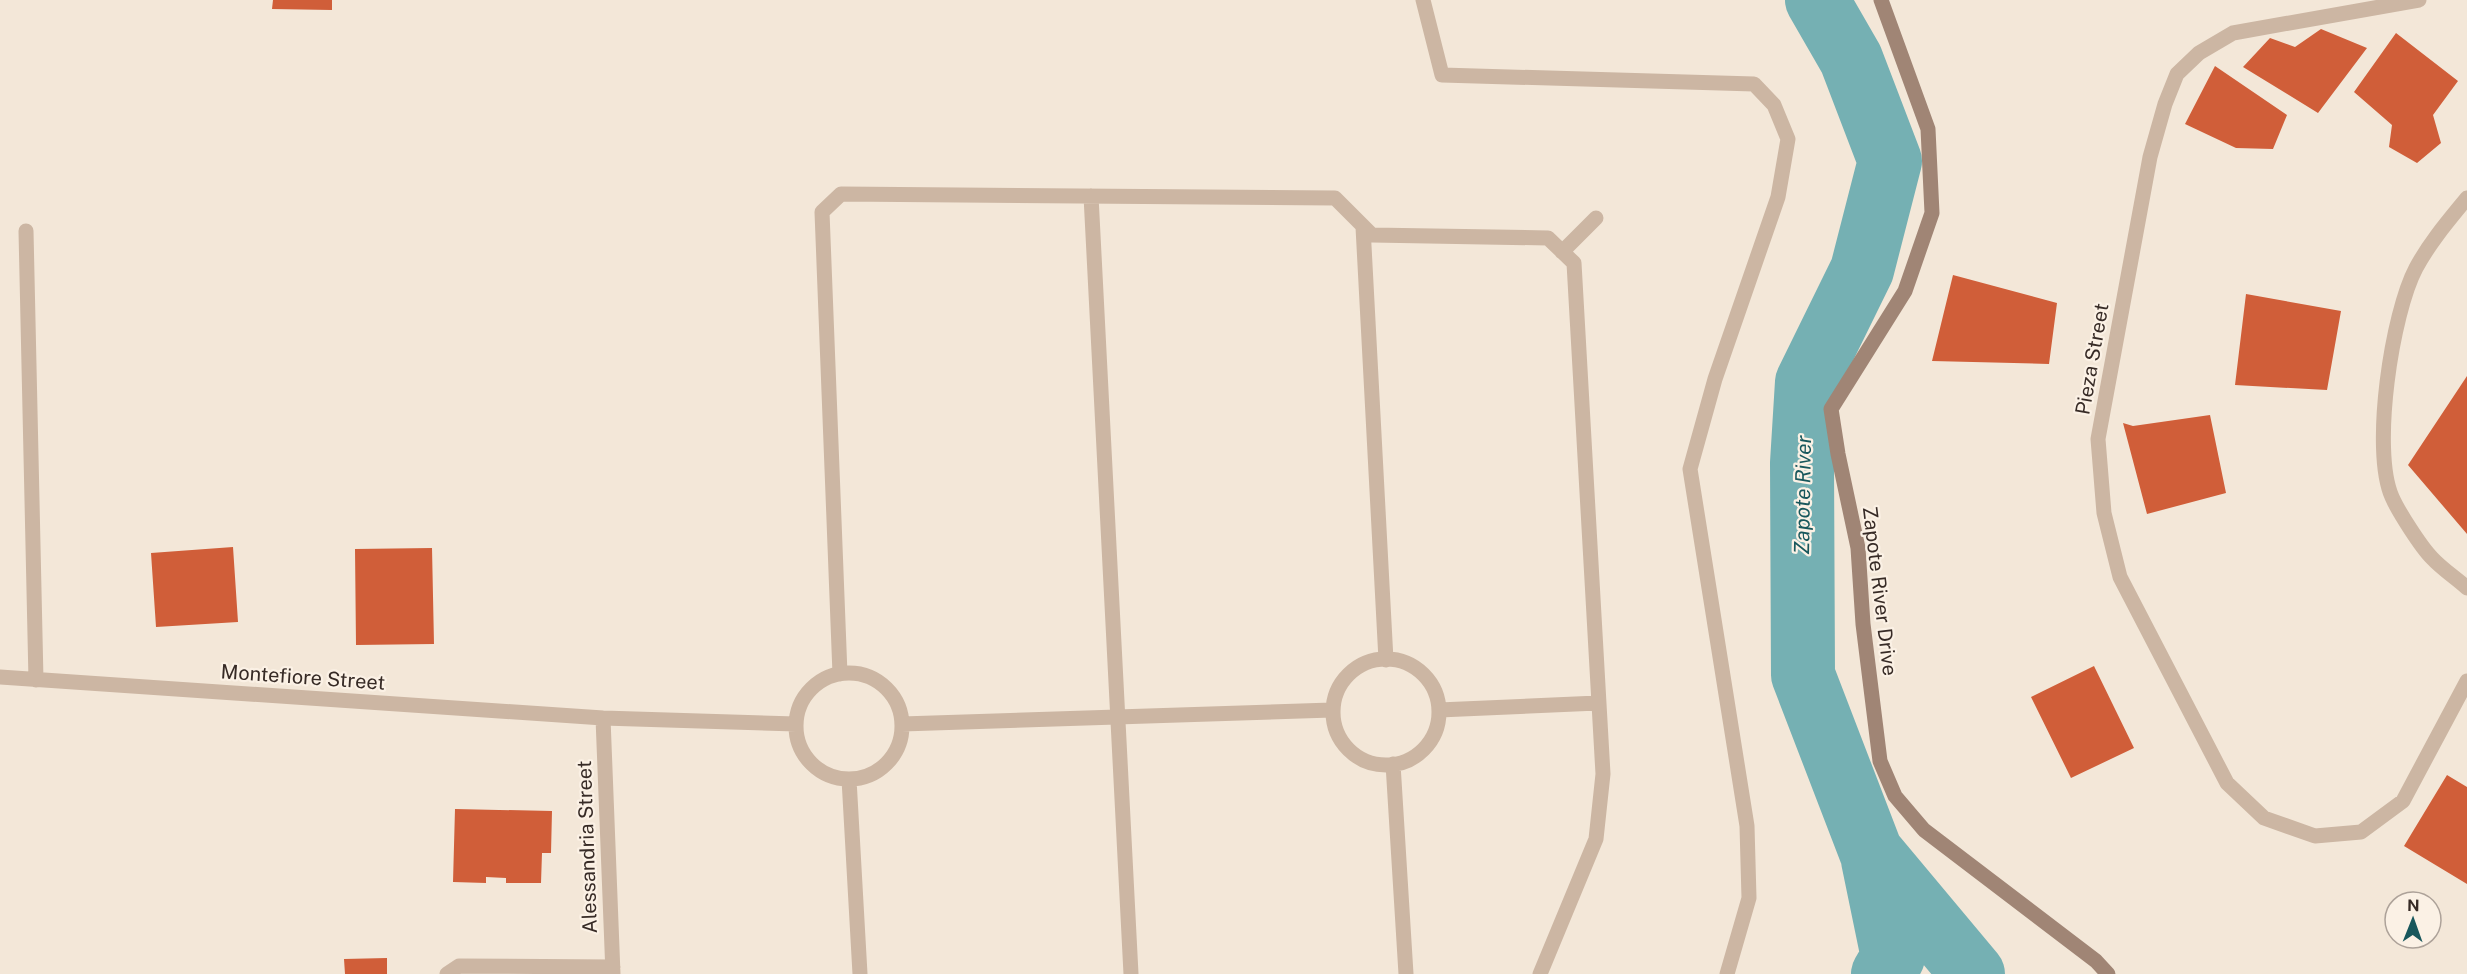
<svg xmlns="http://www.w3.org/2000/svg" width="2467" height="974" viewBox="0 0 2467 974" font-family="'Public Sans',sans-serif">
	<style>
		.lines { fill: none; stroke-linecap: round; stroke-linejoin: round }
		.river { stroke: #75b0b3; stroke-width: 64 }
		.building { fill: #d05e39 }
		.street { stroke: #ccb6a3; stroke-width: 15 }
		.secondary { stroke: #a08575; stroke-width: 15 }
		.labels { text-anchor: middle; stroke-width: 4.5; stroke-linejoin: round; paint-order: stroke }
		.street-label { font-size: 20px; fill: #372b26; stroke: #fbf1e5 }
		.water-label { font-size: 21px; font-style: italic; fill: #18575c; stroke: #fbf1e5 }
	</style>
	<rect width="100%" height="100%" fill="#f3e7d8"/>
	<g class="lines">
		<!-- river -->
		<path class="river" d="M1817,0L1851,59L1890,161L1862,270L1807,382L1802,463L1803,675L1871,852L1973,974
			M1873,860L1893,957L1883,974"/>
	</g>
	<!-- building -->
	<path class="building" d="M273,0H332V10L272,9Z
		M2321,29L2367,48L2318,113L2243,67L2270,38L2295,47Z
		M2396,33L2458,81L2433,115L2441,143L2417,163L2389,147L2392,125L2354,92Z
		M2215,66L2287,115L2273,149L2236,148L2185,124Z
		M1953,275L2057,303L2049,364L1932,361Z
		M2246,294L2341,311L2327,390L2235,385Z
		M2467,376V534L2408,465Z
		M2210,415L2226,493L2147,514L2123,423L2133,426Z
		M233,547L238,622L156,627L151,553Z
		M432,548L434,644L356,645L355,549Z
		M2094,666L2134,748L2071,778L2031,697Z
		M2447,775L2467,787V884L2404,846Z
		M455,809L552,811L551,853H542L541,883H506V878L486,877V883L453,882Z
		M387,958V974H345L344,959Z"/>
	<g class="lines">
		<!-- street -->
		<path class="street" d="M1423,0L1442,75L1754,84L1774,105L1788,139L1778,197L1715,379L1690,469L1747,826L1749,898L1727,974
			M2419,0L2233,33L2199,53L2177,74L2165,104L2150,157L2098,439L2104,513L2120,577L2227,783L2264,818L2315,836L2361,832L2403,801L2467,681
			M1091,196L1131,974
			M2467,198C2449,220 2430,242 2416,268C2392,313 2371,450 2392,497C2398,511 2421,547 2432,558C2442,569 2456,578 2467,588
			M1363,227L1386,660
			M26,231L36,680
			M1562,252L1596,218
			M1333 712a53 53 0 1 1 106 0a53 53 0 1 1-106 0Z
			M796 726a53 53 0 1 1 106 0a53 53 0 1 1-106 0Z
			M840,674L822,212L841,194L1335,198L1372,235L1548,238L1574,263L1603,774L1596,839L1540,974
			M0,677L603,718L796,724
			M1439,710L1598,703
			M603,718L613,974
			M902,724L1332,710
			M1393,764L1406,974
			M849,779L860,974
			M447,974L459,966L613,967"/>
		<!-- secondary -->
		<path class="secondary" d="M1881,0L1928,129L1932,213L1905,291L1831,409L1838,454L1858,548L1863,624L1880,761L1895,796L1924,830L2096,961L2108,974"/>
	</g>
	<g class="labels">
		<!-- street labels -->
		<g class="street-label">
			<text transform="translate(2092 359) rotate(-80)" y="7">Pieza Street</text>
			<text transform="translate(1880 591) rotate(83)" y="7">Zapote River Drive</text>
			<text transform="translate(303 677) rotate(4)" y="7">Montefiore Street</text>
			<text transform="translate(587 847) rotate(-92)" y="7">Alessandria Street</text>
		</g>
		<!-- water labels -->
		<g class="water-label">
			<text transform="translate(1803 495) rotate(-89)" y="7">Zapote River</text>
		</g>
	</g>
	<!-- north arrow -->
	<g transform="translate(2413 920) rotate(1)"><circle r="28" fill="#fbf1e5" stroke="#ada299" stroke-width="1.5"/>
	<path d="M0-4.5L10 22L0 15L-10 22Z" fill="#18575c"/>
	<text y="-9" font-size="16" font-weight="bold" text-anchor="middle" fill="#372b26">N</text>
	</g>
</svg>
